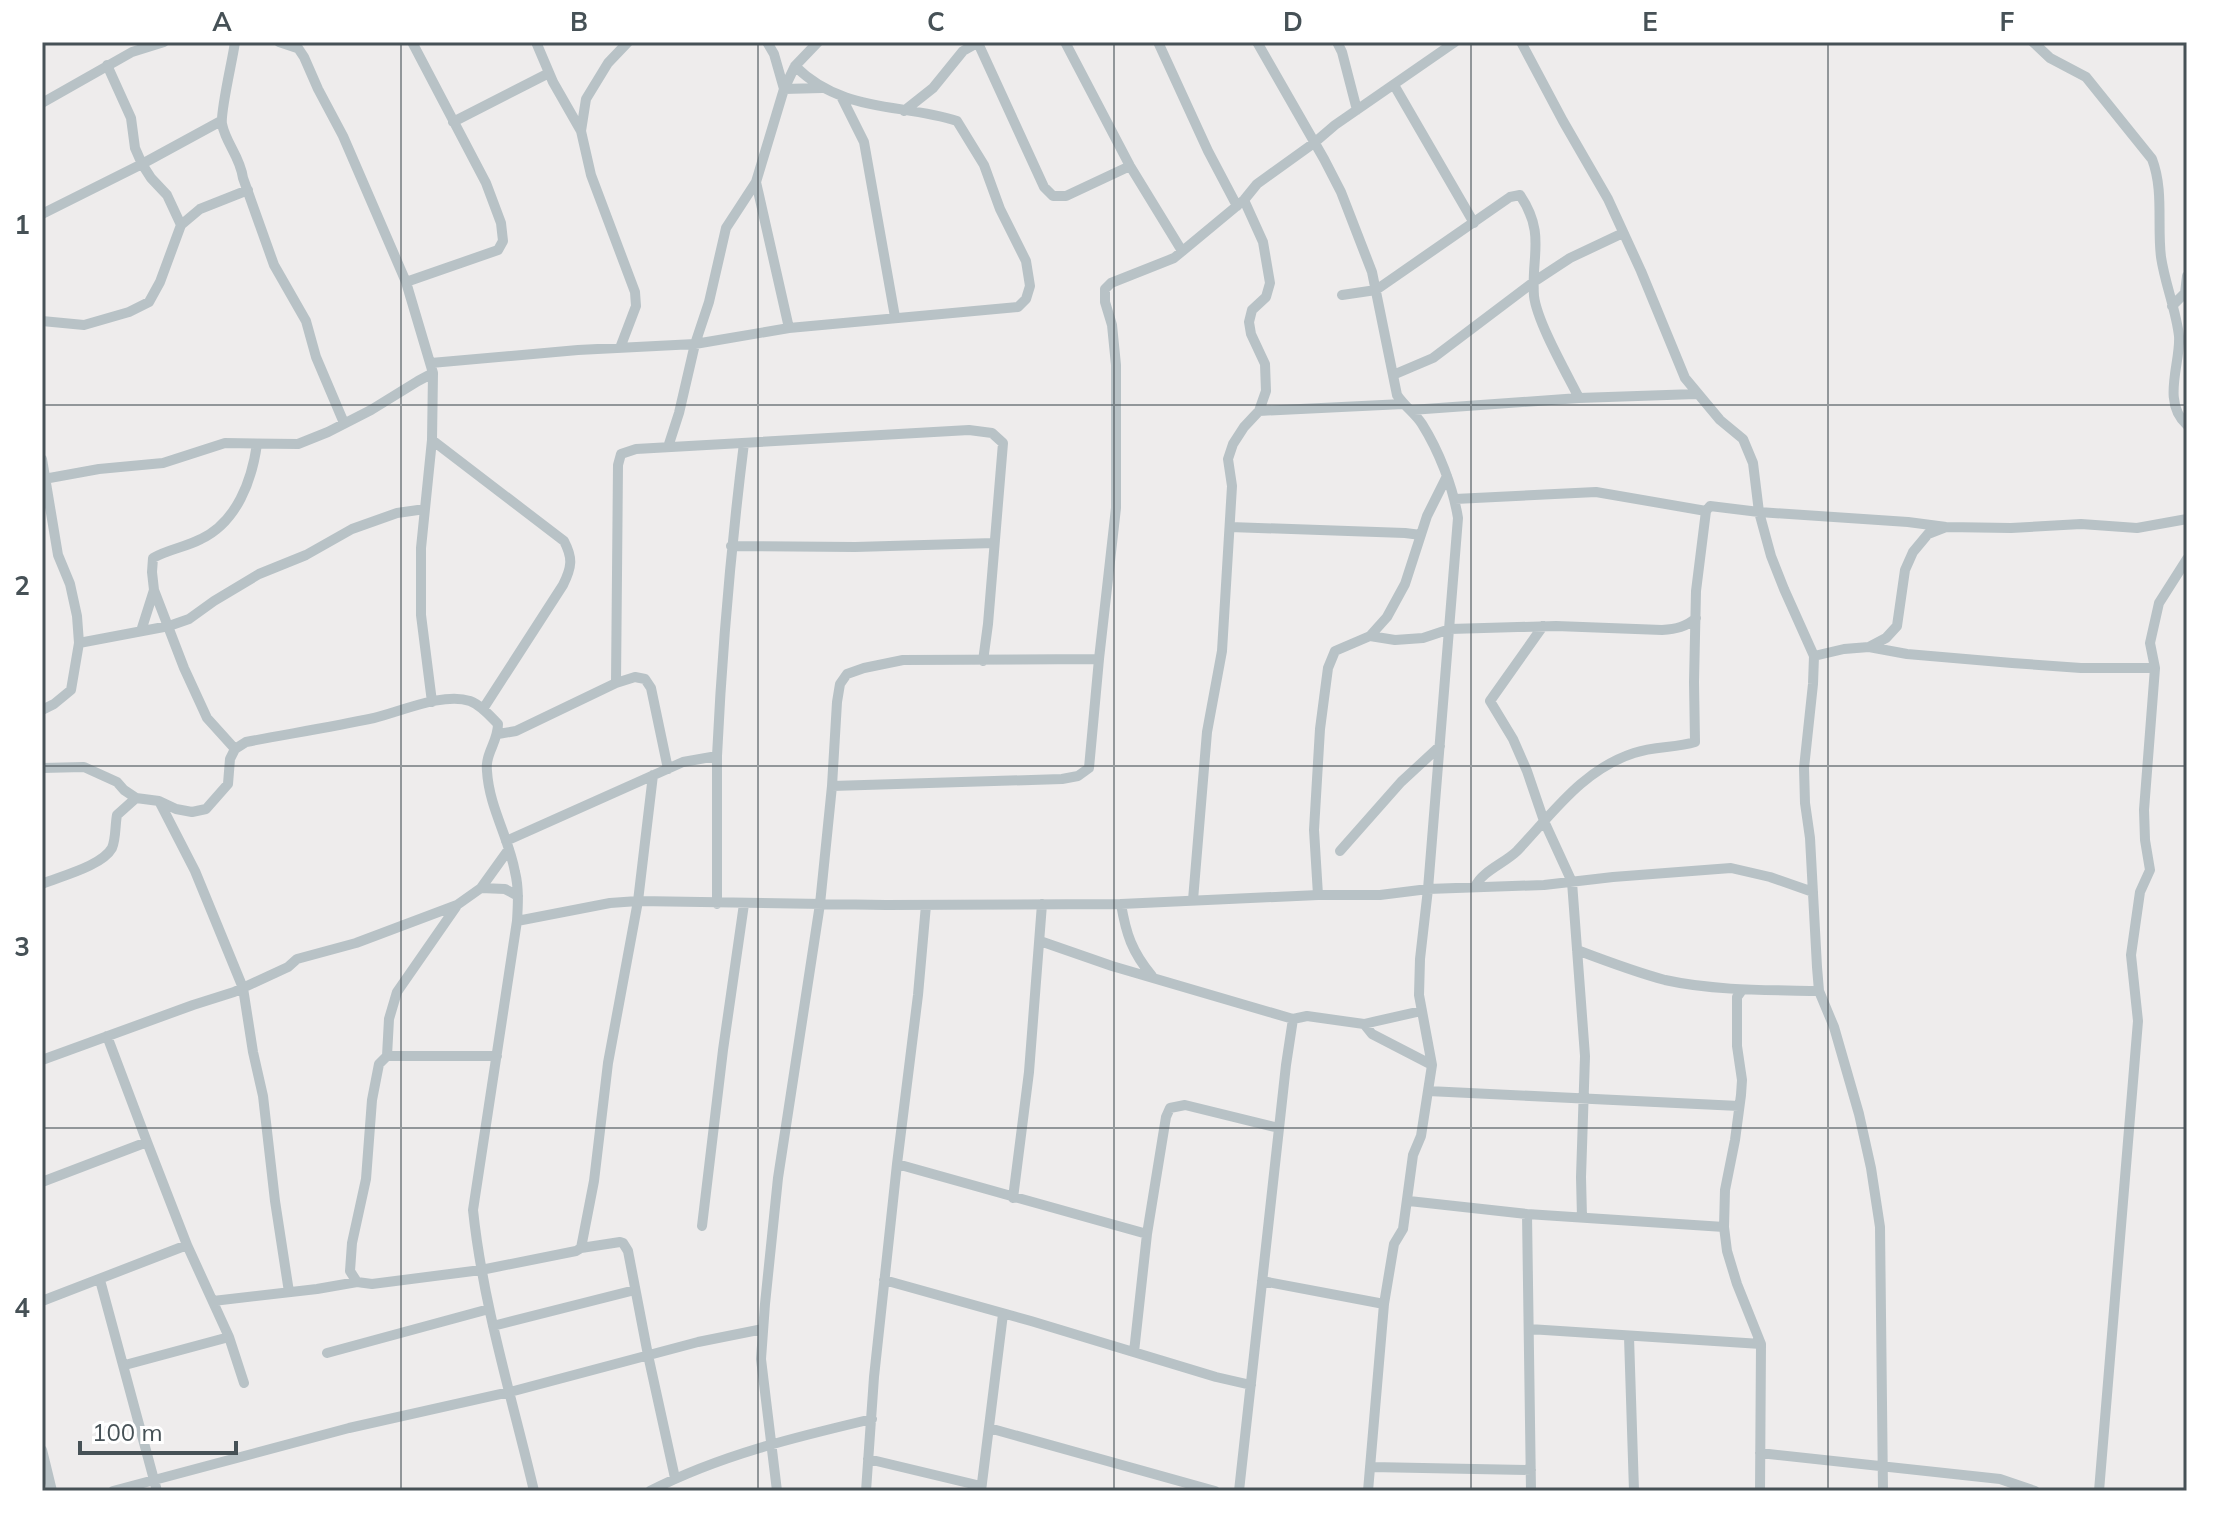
<svg xmlns="http://www.w3.org/2000/svg" width="2229" height="1533" viewBox="0 0 2229 1533" font-family="Mulish,sans-serif">
	<style>
		.lines { fill: none; stroke-linecap: round; stroke-linejoin: round }
		.street { stroke: #b8c2c6; stroke-width: 10 }
		.grid { fill: none; stroke: #465156; stroke-width: 2; stroke-opacity: 0.55 }
		.neatline { fill: none; stroke: #465156; stroke-width: 3 }
		.grid-label { font-size: 26px; text-anchor: middle; font-weight: bold; fill: #465156 }
	</style>
	<rect width="100%" height="100%" fill="#eeecec"/>
	<g class="lines">
		<!-- street -->
		<path class="street" d="M235,42C233,58 220,112 222,124C226,144 240,156 243,178L274,265L306,321L316,357L344,423
			M279,42L297,48
			M294,42L304,57L318,89L343,136L406,282L433,373L432,440L421,548V615L432,702
			M536,42L553,82L581,131
			M767,42L774,54L784,89
			M1065,42L1130,166L1182,251
			M1158,42L1208,151L1237,206
			M1257,42L1324,159L1341,192L1372,272L1397,395C1404,406 1415,413 1422,424C1439,451 1453,487 1458,518L1428,889L1420,959L1419,995L1432,1065L1421,1136L1413,1155L1403,1229L1394,1244L1384,1304L1368,1491
			M1337,42L1342,52L1357,110
			M1521,42L1563,121L1608,199L1641,271L1685,378L1720,420L1743,439L1753,463L1759,512L1771,556L1784,589L1814,656L1813,684L1804,768L1805,803L1810,838L1817,967L1819,991L1834,1027L1859,1114L1871,1168L1880,1227L1883,1491
			M2033,42L2050,58L2086,77L2152,159C2164,190 2157,225 2161,257C2165,284 2176,310 2179,336C2181,363 2161,402 2187,425
			M978,43L1044,187L1053,196H1066L1130,166
			M107,65L131,118L135,148L142,164L151,178L167,195L181,225
			M1394,85L1474,223
			M784,89L822,88
			M841,96L864,142L895,317
			M42,103L132,52L164,42
			M904,111L933,88L963,51L979,42
			M453,122L549,73
			M756,182L789,328
			M42,214L142,164L221,121
			M406,282L498,250L503,241L501,223L486,183L412,42
			M1342,295L1376,290L1510,197L1520,195C1546,234 1531,255 1534,296C1537,322 1567,374 1579,398
			M2172,306L2185,293L2187,276
			M42,321L84,325L129,312L149,302L160,282L181,225L200,209L248,190
			M620,348L636,306L635,292L591,175L581,131L586,99L608,63L628,42
			M431,363L578,350L695,344L789,328L1018,307L1026,299L1030,286L1026,261L1000,209L984,165L957,121C900,103 842,113 795,66
			M1393,375L1433,358L1535,281L1570,258L1623,233
			M1411,410L1579,398L1696,394
			M1259,411L1403,404
			M432,440L564,541C573,558 572,567 563,585L483,709
			M668,447L679,413L695,344L709,302L726,228L756,182L784,89L795,66L818,42
			M42,459L58,555L70,584L77,616L79,643L71,690L54,704L42,710
			M44,479L99,469L163,463L225,443L298,444L328,432L371,410L418,381L433,373
			M1455,499L1596,492L1706,511
			M1230,527L1405,533L1421,535
			M731,546L855,547L994,543
			M1543,626L1490,701L1513,739L1527,771L1544,821L1572,882L1585,1056L1581,1177L1582,1217
			M141,631L154,590
			M1370,636L1395,640L1423,638L1450,629L1556,626L1662,630C1676,629 1686,627 1696,618
			M79,643L169,626L189,619L214,601L259,574L306,555L352,529L397,513L425,509
			M1869,647L1886,638L1897,626L1905,570L1913,552L1928,534L1946,527
			M1814,656L1844,649L1869,647L1907,654L2012,663L2081,668H2155
			M616,683L618,465L621,454L636,449L969,430L992,433L1003,443L988,624L983,661
			M498,734L516,731L616,683L635,677L645,679L651,688L668,769
			M235,749L207,718L184,668L154,590L152,572L153,558C169,549 186,547 201,539C237,522 252,480 257,444
			M717,756C722,651 731,547 744,443
			M42,768L84,767L117,782L124,790L136,798L159,801L176,809L192,812L206,809L228,784L230,759L235,749L246,742C288,734 331,727 374,718C400,712 443,692 470,701C481,705 490,716 498,724C498,742 485,753 487,771C489,807 509,838 515,872C519,888 518,905 517,921L473,1210C483,1305 512,1398 534,1491
			M832,786L1062,779L1078,776L1089,768L1099,659L1116,508V365L1112,325L1105,302V289L1111,283L1174,258L1244,200L1257,184L1314,143L1335,125L1455,42
			M159,801L195,871L243,988L253,1052L263,1096L275,1201L289,1292
			M506,841L683,762L717,756V904
			M1340,851L1401,782L1440,746
			M42,884C61,876 102,866 112,848C116,839 115,825 117,815L136,798
			M1475,887C1482,871 1505,863 1517,851C1553,813 1582,770 1634,753C1654,746 1676,748 1695,742L1694,682L1696,591L1706,511L1710,506L1759,512L1908,522L1946,527L2011,528L2081,524L2137,528L2187,519
			M481,888L505,889L518,896
			M1318,895L1314,830L1320,729L1328,668L1335,651L1370,636L1387,617L1405,584L1427,516L1447,476
			M1193,900L1207,732L1222,651L1232,486L1228,459L1233,444L1244,427L1259,411L1266,391L1265,364L1251,334L1249,322L1252,310L1266,297L1270,283L1263,242L1244,200
			M1121,904C1126,934 1132,952 1152,976
			M517,921L610,903L638,901L886,905L1121,904L1318,895H1380L1428,889L1544,885L1613,877L1731,868L1770,877L1813,892
			M1040,941L1112,966L1293,1019
			M1577,950C1606,961 1635,972 1665,980C1715,991 1768,990 1819,991
			M1742,990L1737,997V1046L1742,1080L1741,1095L1735,1140L1725,1190L1724,1227L1727,1251L1737,1284L1761,1344L1760,1491
			M1364,1024L1372,1034L1432,1065
			M107,1036L147,1142
			M387,1056L389,1019L397,992L456,907
			M497,1056H387L379,1064L372,1100L366,1179L352,1243L350,1271L357,1282L372,1284L481,1270L576,1251L581,1248L594,1181L608,1063L638,901L653,775
			M42,1060L193,1005L234,992L288,967L297,959L356,943L457,905L481,888L509,849
			M1428,1091L1739,1106
			M897,1164L1147,1234
			M42,1182L147,1142L187,1245L229,1337L244,1383
			M1013,1198L1029,1072L1042,904
			M1409,1201L1527,1214L1724,1227
			M1527,1214L1531,1491
			M702,1226L723,1050L744,904
			M581,1248L620,1242L623,1243L628,1251L648,1355L675,1478
			M100,1280L157,1491
			M884,1280L1031,1321L1216,1377L1251,1385
			M1262,1281L1384,1304
			M42,1301L187,1245
			M213,1301L317,1289L357,1282
			M493,1326L635,1290
			M1529,1329L1761,1344
			M1629,1337L1634,1491
			M1134,1352L1147,1234L1166,1117L1170,1108L1185,1105L1279,1128
			M327,1353L489,1309
			M125,1365L229,1337
			M989,1428L1215,1491
			M42,1450L52,1491
			M1760,1453L2000,1479L2035,1491
			M868,1459L981,1486
			M1371,1467L1531,1470
			M113,1491L349,1428L510,1392L698,1342L763,1329
			M650,1491C720,1455 796,1437 872,1419
			M777,1491L761,1359L765,1304L778,1178L820,904L832,786L837,702L840,684L847,674L864,668L903,660L1099,659
			M866,1491L874,1377L897,1164L918,995L926,905
			M981,1491L1003,1314
			M1239,1491L1286,1065L1293,1019L1307,1016L1364,1024L1421,1011
			M2099,1491L2138,1021L2131,955L2140,892L2150,870L2145,840L2144,810L2155,668L2150,643L2159,603L2187,559"/>
	</g>
	<!-- grid -->
	<path class="grid" d="M401,42V1491M758,42V1491M1114,42V1491M1471,42V1491M1828,42V1491M42,405H2187M42,766H2187M42,1128H2187"/>
	<!-- border -->
	<rect width="2229" height="1533" fill="none" stroke="#ffffff" stroke-width="88"/>
	<!-- scale -->
	<path d="M80 1441v12h156v-12" fill="none" stroke="#465156" stroke-width="4"/>
	<text x="92" y="1441" font-size="24" fill="#465156" stroke="#ffffff" stroke-width="6" paint-order="stroke">100 m</text>
	<rect x="44" y="44" width="2141" height="1445" class="neatline"/>
	<g class="grid-label">
		<text x="222" y="31">A</text>
		<text x="579" y="31">B</text>
		<text x="936" y="31">C</text>
		<text x="1293" y="31">D</text>
		<text x="1650" y="31">E</text>
		<text x="2007" y="31">F</text>
		<text x="22" y="234">1</text>
		<text x="22" y="595">2</text>
		<text x="22" y="956">3</text>
		<text x="22" y="1317">4</text>
	</g>
</svg>
